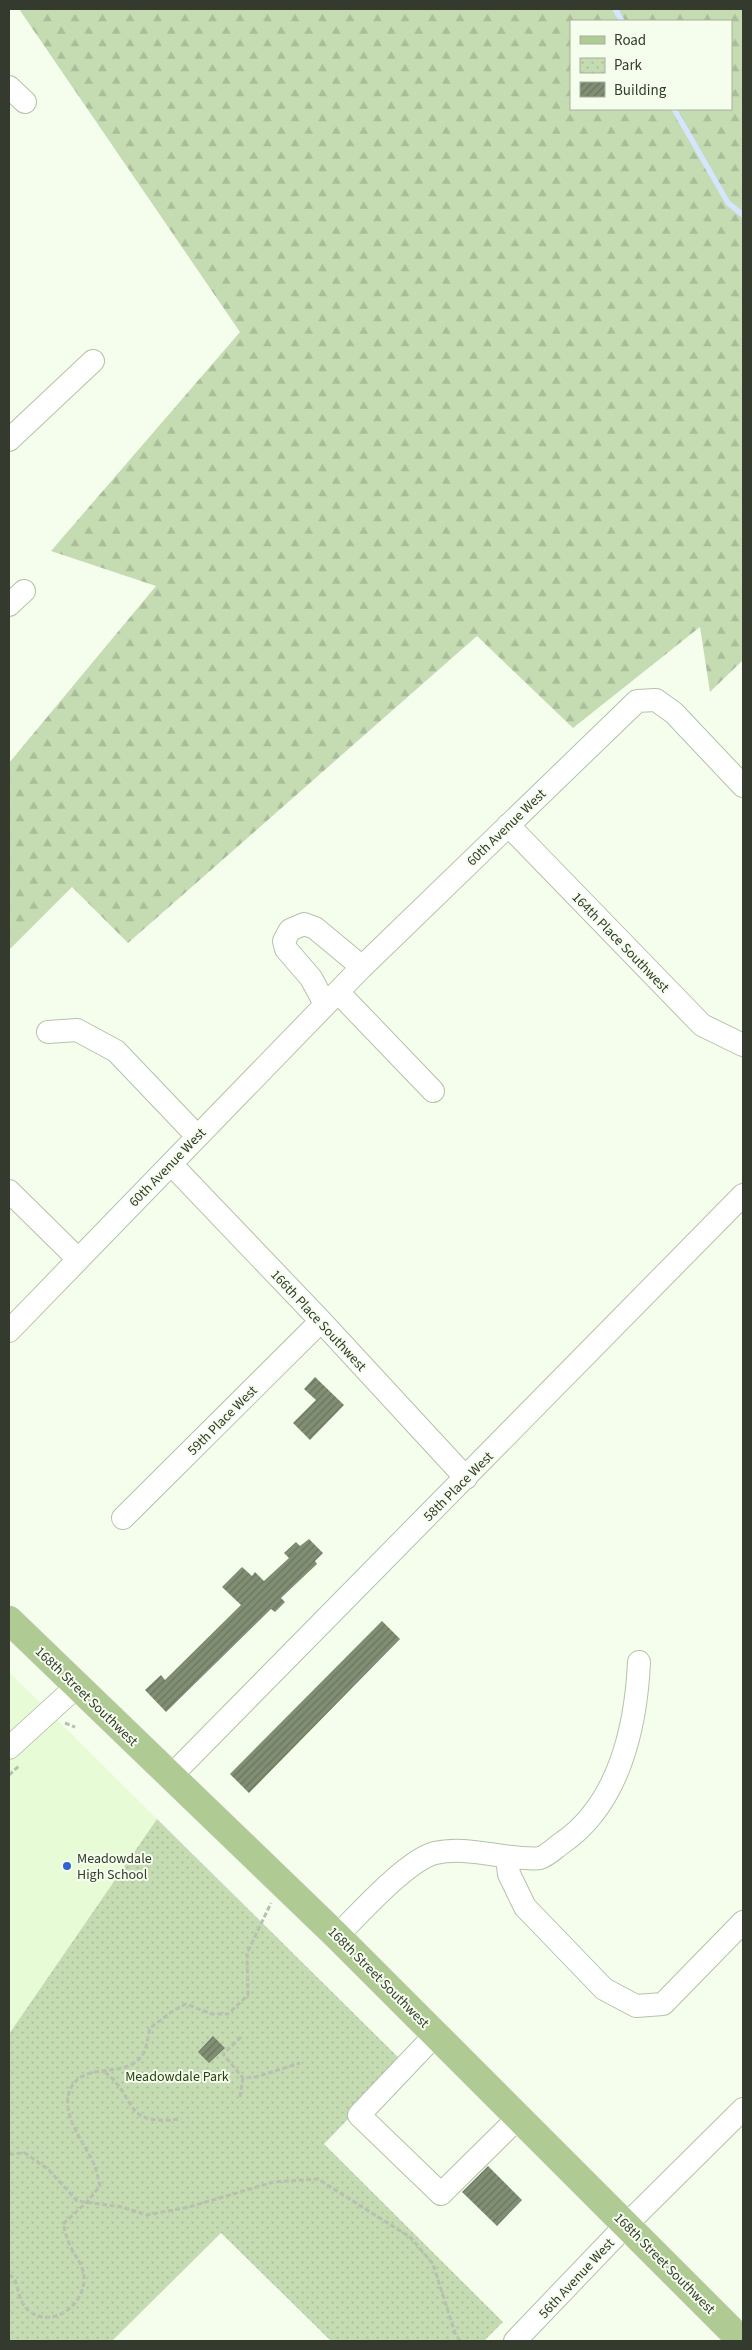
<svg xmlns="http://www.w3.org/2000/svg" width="752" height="2350" viewBox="0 0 752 2350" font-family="'Source Sans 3',sans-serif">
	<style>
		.built { fill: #e7fbd6 }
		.forest { fill: url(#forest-firs); fill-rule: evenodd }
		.park { fill: url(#park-dots) }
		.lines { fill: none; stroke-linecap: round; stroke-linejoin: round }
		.stream { stroke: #d5e4ff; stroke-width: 5.5 }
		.building { fill: url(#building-hatch) }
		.minor-casing { stroke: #b3c3a7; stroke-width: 24 }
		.major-casing { stroke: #e3e3e2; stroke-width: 29 }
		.path { stroke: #b8c0b1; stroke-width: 3; stroke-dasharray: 5 2.5; stroke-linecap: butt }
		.minor { stroke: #fff; stroke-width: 22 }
		.major { stroke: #afca92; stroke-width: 28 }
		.poi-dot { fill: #2f64d2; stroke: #f5feed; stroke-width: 2 }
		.labels { text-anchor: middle; stroke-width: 4; stroke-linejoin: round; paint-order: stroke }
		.street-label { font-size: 14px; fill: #343a2e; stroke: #f5feed }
		.poi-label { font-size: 14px; fill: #343a2e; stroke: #f5feed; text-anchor: start }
		.park-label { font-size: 14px; fill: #2b4111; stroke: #f5feed }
	</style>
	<defs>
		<pattern id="forest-firs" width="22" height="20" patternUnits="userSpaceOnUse" patternTransform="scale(1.25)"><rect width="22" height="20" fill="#c5dbb2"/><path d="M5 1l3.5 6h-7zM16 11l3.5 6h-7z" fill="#aabd99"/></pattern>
		<pattern id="park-dots" width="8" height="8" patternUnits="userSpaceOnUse" patternTransform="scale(1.25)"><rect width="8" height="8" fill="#c5dbb2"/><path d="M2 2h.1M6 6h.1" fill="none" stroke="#aabd99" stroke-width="1.8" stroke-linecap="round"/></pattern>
		<pattern id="building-hatch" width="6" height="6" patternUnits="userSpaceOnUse" patternTransform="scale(1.25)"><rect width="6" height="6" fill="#808e73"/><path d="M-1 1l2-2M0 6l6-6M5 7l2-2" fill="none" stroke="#6a755f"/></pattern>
	</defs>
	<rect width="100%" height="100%" fill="#f5feed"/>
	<!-- built -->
	<path class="built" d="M9,1672L157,1819L9,2034Z"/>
	<!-- forest -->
	<path class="forest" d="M19,9H743V660L710,692L700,627L573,728L477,636L128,943L72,887L9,950V763L156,586L51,551L240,332ZM571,21H731V109H571Z"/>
	<!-- park -->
	<path class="park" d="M157,1819L403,2062L324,2144L503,2322L484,2341H331L221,2233L112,2341H9V2034Z"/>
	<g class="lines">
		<!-- stream -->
		<path class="stream" d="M615,9L622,21
			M674,109L728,203L743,215"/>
	</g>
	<!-- building -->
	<path class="building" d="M315,1377L344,1405L310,1440L293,1423L316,1400L304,1389Z
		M309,1539L323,1553L315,1561L317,1564L281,1598L285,1602L275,1612L271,1609L166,1712L145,1690L161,1675L165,1680L241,1605L222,1587L242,1567L252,1576L255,1572L264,1581L289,1558L284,1553L296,1542L300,1546Z
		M382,1621L400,1639L249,1793L230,1774Z
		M213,2036L225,2048L209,2063L198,2052Z
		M488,2166L522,2200L497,2226L462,2192Z"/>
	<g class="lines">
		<defs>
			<path id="minor" d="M9,87L25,102
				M9,440L93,361
				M9,605L24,591
				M508,825L702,1025L743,1045
				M338,992L433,1091
				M325,1004L311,978L286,949L284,941L290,930L304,924L315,928L362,967
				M48,1032L77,1030L116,1051L197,1136
				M171,1164L321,1321L466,1478
				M9,1191L78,1259
				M9,1331L362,967L637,701L656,700L674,713L743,786
				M123,1518L321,1321
				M9,1748L76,1687
				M171,1776L743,1195
				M507,1857L509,1874L525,1907L604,1989L636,2006L663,2004L743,1922
				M337,1936C358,1915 407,1860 435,1853C464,1846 495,1857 525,1858C529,1858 536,1859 540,1858C547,1856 556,1847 562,1843C619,1804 636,1727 639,1662
				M436,2034L359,2115L441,2194L519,2117
				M515,2341L627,2224L743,2109"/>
			<path id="major" d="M9,1620L337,1936L742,2341"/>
		</defs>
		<!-- minor casing -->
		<use href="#minor" class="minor-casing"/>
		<!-- major casing -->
		<use href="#major" class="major-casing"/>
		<!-- path -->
		<path class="path" d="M65,1723L75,1727
			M9,1775L19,1766
			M241,2037L223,2054L243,2078
			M105,2072C140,2100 120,2126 181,2119
			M240,2097L243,2078L256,2077L300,2063
			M9,2154L25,2153L49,2170L77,2201L122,2207L147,2215L189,2207L274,2182L318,2179L410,2237L433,2264L455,2333L460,2341
			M9,2275L14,2278C19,2289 19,2302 28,2310C50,2329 82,2308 84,2281C85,2267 76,2258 70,2246C67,2239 65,2231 63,2224L87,2202L100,2186C98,2179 97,2171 94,2164C84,2142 57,2110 72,2086C87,2061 126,2080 143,2054C147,2048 148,2035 150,2028L174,2010L186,2004L212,2014H228L248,1995L247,1953L271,1903"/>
		<!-- minor -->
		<use href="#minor" class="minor"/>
		<!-- major -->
		<use href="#major" class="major"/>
	</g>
	<!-- markers -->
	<circle class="poi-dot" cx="67" cy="1866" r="5"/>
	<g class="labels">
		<!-- street labels -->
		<g class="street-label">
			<text transform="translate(506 827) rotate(-44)" y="5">60th Avenue West</text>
			<text transform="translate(621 942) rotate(46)" y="5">164th Place Southwest</text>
			<text transform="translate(167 1167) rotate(-46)" y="5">60th Avenue West</text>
			<text transform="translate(319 1320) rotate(47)" y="5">166th Place Southwest</text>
			<text transform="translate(222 1420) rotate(-45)" y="5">59th Place West</text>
			<text transform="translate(458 1486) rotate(-45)" y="5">58th Place West</text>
			<text transform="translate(87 1696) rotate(44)" y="5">168th Street Southwest</text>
			<text transform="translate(379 1977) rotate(45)" y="5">168th Street Southwest</text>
			<text transform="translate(665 2263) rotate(45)" y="5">168th Street Southwest</text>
			<text transform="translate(576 2278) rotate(-47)" y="5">56th Avenue West</text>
		</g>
		<!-- poi labels -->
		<g class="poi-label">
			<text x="77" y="1863">Meadowdale<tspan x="77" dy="16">High School</tspan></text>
		</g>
		<!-- park labels -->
		<g class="park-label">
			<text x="177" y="2081">Meadowdale Park</text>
		</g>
	</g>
	<!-- border -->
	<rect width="752" height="2350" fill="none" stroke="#343a2e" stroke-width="20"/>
	<!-- legend -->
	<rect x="570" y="20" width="162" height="90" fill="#f5feed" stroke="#a8b0a1"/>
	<rect x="580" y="36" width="25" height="8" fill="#afca92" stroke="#a8b0a1"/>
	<text x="614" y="45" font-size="15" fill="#343a2e">Road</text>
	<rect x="580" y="58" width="25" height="15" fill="url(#park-dots)" stroke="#a8b0a1"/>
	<text x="614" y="70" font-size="15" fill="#343a2e">Park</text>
	<rect x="580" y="82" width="25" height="15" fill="url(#building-hatch)" stroke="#a8b0a1"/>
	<text x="614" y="95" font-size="15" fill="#343a2e">Building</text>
</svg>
